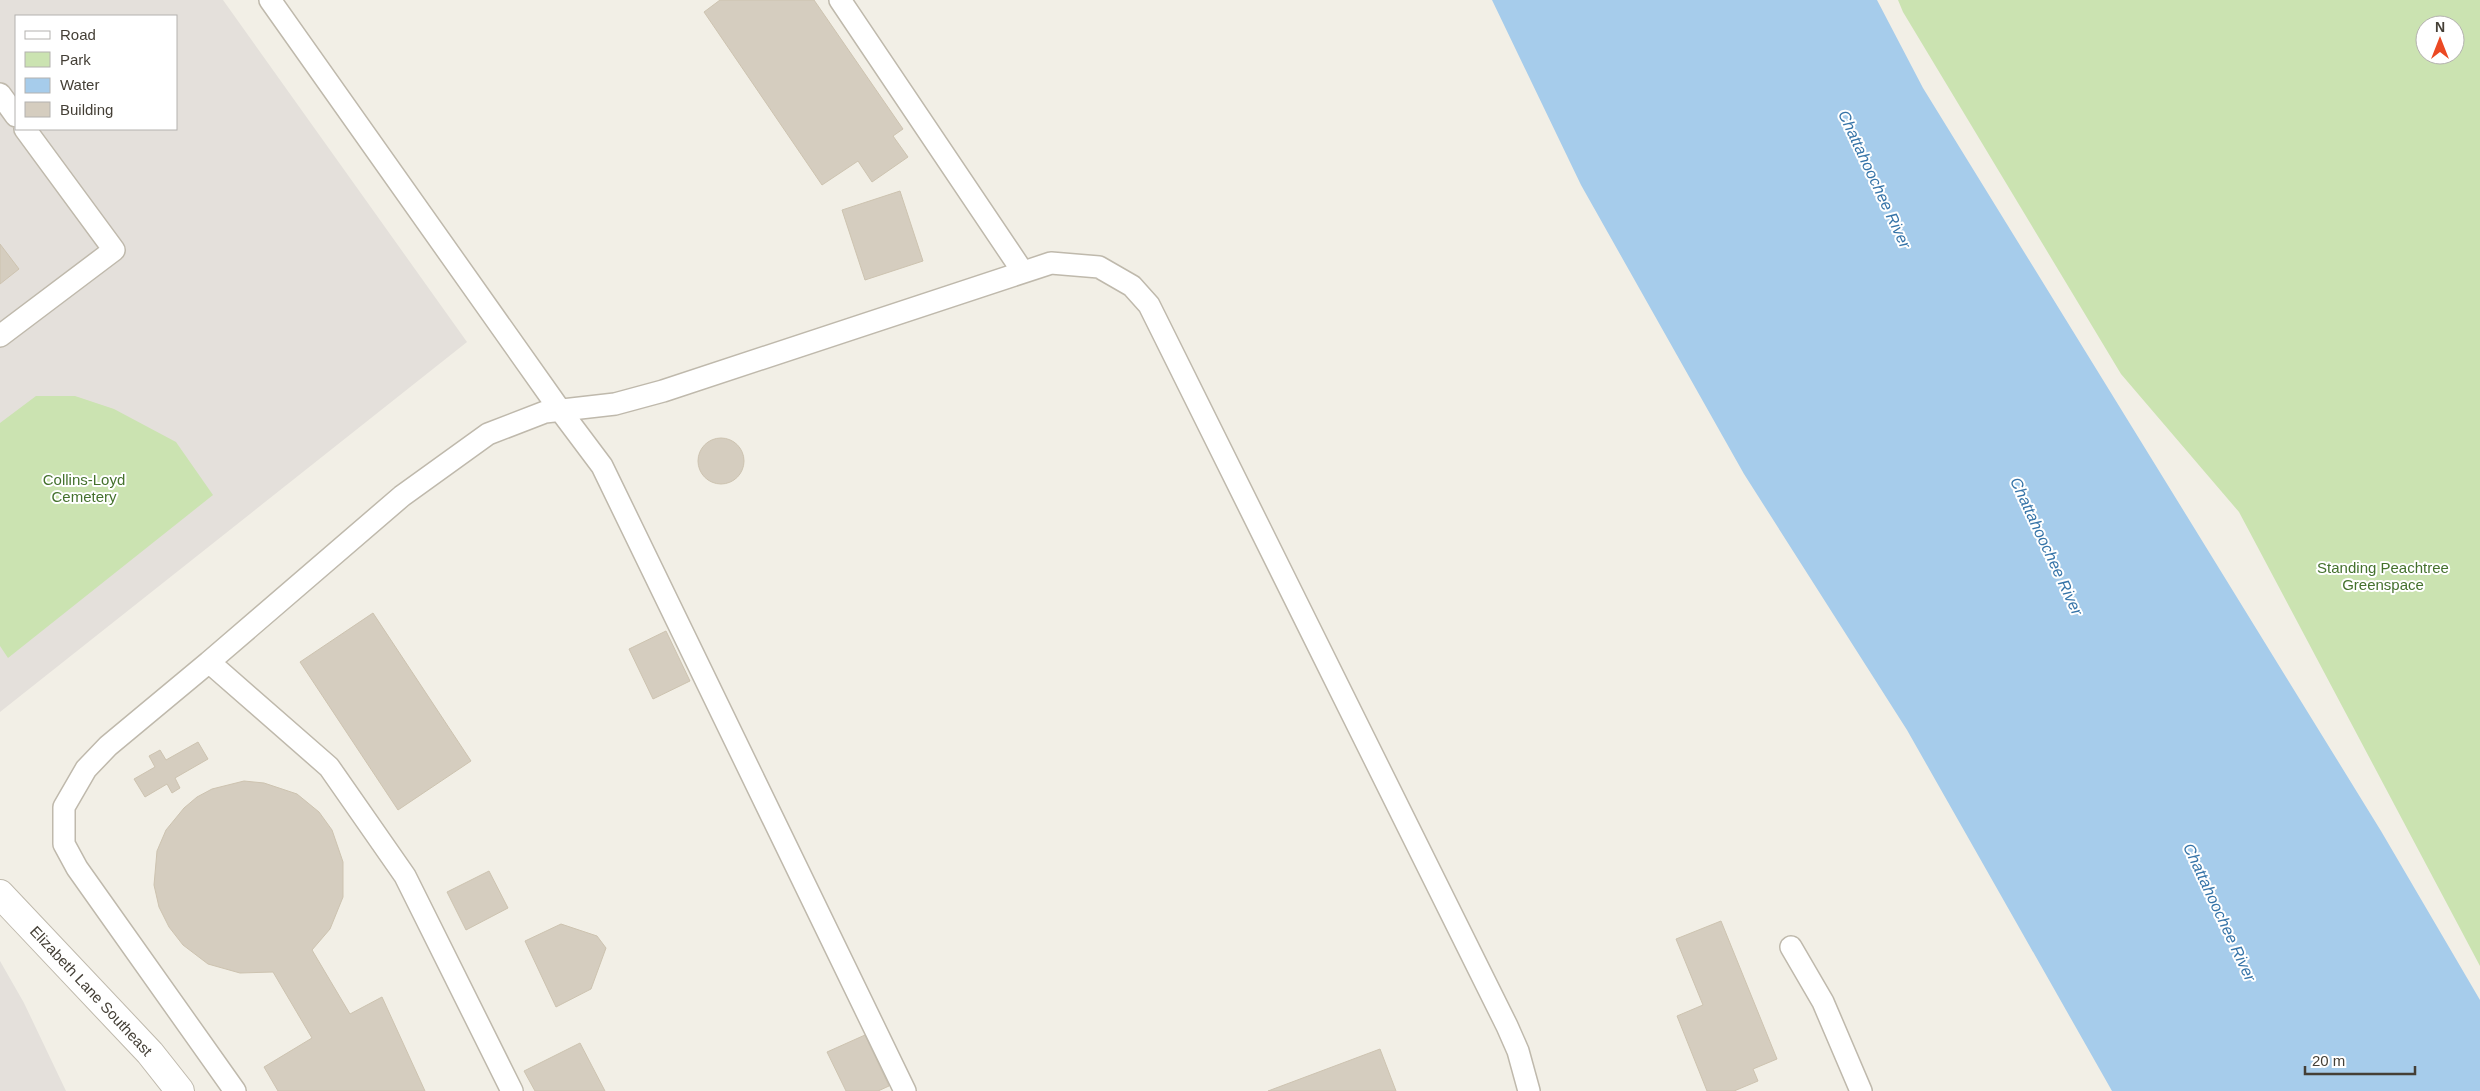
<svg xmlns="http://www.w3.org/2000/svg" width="2480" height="1091" viewBox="0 0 2480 1091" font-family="Arial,sans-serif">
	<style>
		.industrial { fill: #e4e0db; fill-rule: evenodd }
		.green { fill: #cbe3b1; fill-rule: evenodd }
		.water { fill: #a6cceb }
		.building { fill: #d5cdbf; stroke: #cdc3b0 }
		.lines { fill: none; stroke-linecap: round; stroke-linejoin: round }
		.lane-casing { stroke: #bfb9ac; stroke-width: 24 }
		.street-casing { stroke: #bfb9ac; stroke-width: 30 }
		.lane { stroke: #fff; stroke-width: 21 }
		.street { stroke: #fff; stroke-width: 28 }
		.labels { text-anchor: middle; stroke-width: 4; stroke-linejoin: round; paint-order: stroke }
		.park-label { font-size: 15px; fill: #44712d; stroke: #fff }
		.street-label { font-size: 15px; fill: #443f36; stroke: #fff }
		.water-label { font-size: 16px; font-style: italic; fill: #3674a8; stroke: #fff }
	</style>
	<rect width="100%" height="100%" fill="#f2efe6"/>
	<!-- industrial -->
	<path class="industrial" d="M0,0H223L467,342L0,712ZM16,16H176V129H16Z
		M0,961L24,1003L66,1091H0Z"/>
	<!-- green -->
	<path class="green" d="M1898,0H2480V966L2239,512L2121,374L1903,12ZM2425,25H2455V55H2425Z
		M36,396H75L114,409L176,442L213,495L8,658L0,646V423Z"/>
	<!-- water -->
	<path class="water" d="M1492,0H1877L1923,88L2381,831L2480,1000V1091H2112L1907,730L1744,474L1581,185Z"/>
	<!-- building -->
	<path class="building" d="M720,0H814L903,129L893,136L908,157L872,182L858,161L822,185L704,12Z
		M900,191L923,261L865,280L842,210Z
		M0,244L19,269L0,284Z
		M698 461a23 23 0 1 1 46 0a23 23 0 1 1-46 0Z
		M373,613L471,761L398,810L300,662Z
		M666,631L690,681L653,699L629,649Z
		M198,742L208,759L175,778L180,788L172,793L167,784L145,797L134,779L155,767L149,756L160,750L166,760Z
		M244,781L264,783L297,794L319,812L332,830L343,862V897L330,929L312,950L350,1014L382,997L425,1091H278L264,1067L312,1038L273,972L240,973L208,964L183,945L169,927L159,907L154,885L157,851L166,830L184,808L197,797L212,789Z
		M489,871L508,908L466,930L447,892Z
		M1721,921L1777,1059L1753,1069L1758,1081L1734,1091H1707L1677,1016L1703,1005L1676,939Z
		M561,924L597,936L606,948L591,989L556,1007L525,941Z
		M865,1035L889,1086L878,1091H846L827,1052Z
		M580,1043L605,1091H535L524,1071Z
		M1380,1049L1396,1091H1268Z"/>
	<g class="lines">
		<defs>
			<path id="lane" d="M270,0L560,410L602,466L905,1091
				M840,0L1023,272
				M0,94L16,116
				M0,336L114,250L25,129
				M209,662L402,496L488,434L545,412L615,404L663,391L1051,263L1099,267L1132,286L1149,305L1507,1026L1518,1051L1529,1091
				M1791,947L1823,1002L1861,1091
				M235,1091L77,868L64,844V807L86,769L108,746L209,662L329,767L405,876L512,1091"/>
			<path id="street" d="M0,894L150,1053L180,1091"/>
		</defs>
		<!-- lane casing -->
		<use href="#lane" class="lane-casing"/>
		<!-- street casing -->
		<use href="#street" class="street-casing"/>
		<!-- lane -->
		<use href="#lane" class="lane"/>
		<!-- street -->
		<use href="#street" class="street"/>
	</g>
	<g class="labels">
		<!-- park labels -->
		<g class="park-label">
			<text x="84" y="485">Collins-Loyd<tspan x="84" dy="17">Cemetery</tspan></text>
			<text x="2383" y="573">Standing Peachtree<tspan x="2383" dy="17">Greenspace</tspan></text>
		</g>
		<!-- street labels -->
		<g class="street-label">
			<text transform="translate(91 991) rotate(47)" y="5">Elizabeth Lane Southeast</text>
		</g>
		<!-- water labels -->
		<g class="water-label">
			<text transform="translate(1875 179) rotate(65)" y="6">Chattahoochee River</text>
			<text transform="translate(2047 546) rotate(65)" y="6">Chattahoochee River</text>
			<text transform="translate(2220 912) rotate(65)" y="6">Chattahoochee River</text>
		</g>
	</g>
	<!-- legend -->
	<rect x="15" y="15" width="162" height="115" fill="#ffffff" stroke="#b4b2af"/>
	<rect x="25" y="31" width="25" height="8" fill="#ffffff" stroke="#b4b2af"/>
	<text x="60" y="40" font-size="15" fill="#443f36">Road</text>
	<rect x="25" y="52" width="25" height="15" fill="#cbe3b1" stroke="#b4b2af"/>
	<text x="60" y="65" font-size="15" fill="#443f36">Park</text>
	<rect x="25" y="78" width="25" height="15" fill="#a6cceb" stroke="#b4b2af"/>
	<text x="60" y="90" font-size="15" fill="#443f36">Water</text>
	<rect x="25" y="102" width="25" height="15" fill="#d5cdbf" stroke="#b4b2af"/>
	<text x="60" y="115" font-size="15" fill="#443f36">Building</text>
	<!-- north arrow -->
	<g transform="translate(2440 40)"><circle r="24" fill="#ffffff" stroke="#b4b2af"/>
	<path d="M0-4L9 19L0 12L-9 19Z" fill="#eb4923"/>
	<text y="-8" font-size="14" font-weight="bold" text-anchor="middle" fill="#443f36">N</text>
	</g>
	<!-- scale -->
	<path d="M2305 1066v8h110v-8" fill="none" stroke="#443f36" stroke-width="2.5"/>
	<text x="2312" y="1066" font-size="15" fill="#443f36" stroke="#ffffff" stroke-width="4" paint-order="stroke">20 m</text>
</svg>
